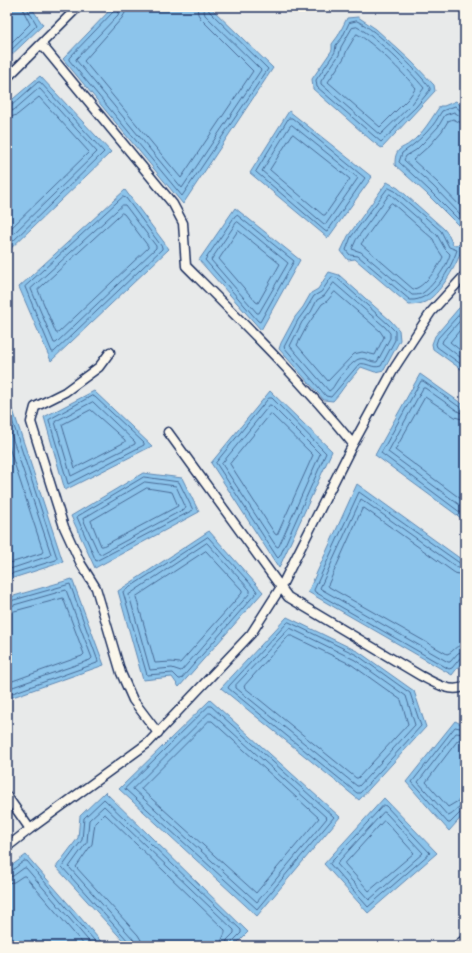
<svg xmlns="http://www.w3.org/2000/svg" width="472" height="953" viewBox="0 0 472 953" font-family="Mali,sans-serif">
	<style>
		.water { fill: #8cc4eb; stroke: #5f88b3 }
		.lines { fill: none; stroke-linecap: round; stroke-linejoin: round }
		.shore { stroke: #486b96; stroke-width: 1 }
		.lane-casing { stroke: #1b2f5e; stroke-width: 11 }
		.lane { stroke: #fbf7ec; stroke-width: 8 }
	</style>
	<rect width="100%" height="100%" fill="#e8eaea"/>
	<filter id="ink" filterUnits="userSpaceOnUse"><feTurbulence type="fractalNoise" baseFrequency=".025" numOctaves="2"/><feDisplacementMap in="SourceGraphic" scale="8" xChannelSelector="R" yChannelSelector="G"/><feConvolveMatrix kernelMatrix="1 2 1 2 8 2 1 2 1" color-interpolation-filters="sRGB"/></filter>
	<g filter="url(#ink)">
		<!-- water -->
		<path class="water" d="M7,7H31L43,25L7,59Z
			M113,7H210L273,68L183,204L63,59Z
			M358,17L376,29L412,62L434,85L435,91L382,148L380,147L371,140L313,89L312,79L332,50V44L338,36L347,18Z
			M40,76L111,152L7,252V104Z
			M456,101L465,110V232L426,193L395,165C395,160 395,154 399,150C402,147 407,146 410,143C423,134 431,119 440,106H444Z
			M289,111L372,177L328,238L250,173Z
			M387,182L398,188L444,229L448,234L453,245L465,244V254H460C455,268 439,295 425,302C420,304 414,305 409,305L355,259L348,260L341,251L348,236Z
			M125,190L169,249L51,361L19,287Z
			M235,208L300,260L261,330L199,260Z
			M329,272L339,275L391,321L399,330L400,340L384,370L375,372L361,367L344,387L339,394L333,401L324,400L279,349L281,343L295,317L303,307L311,293L318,289Z
			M465,303V372L433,349L432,344L435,336L458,309Z
			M420,374L465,406V521L375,455Z
			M94,391L152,446L65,490L44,417Z
			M270,391L332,451L279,568L211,463Z
			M13,410L63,562L7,580V412Z
			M143,473L182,478L199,512L95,568L71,516Z
			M357,484L465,562V658L452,675L308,592Z
			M209,531L263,592L179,687L172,677L143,680L118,591Z
			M72,579L104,665L7,699V598Z
			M287,617L359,652L414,691L426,727L359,800L221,688Z
			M210,700L340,817L257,916L119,789Z
			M455,721L465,726V813L449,831L406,782Z
			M105,792L248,932L234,946H128L56,867L78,838L80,816Z
			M384,798L437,853L368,913L324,864Z
			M26,855L105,946H7V869Z"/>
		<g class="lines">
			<!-- shore -->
			<path class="shore" d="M115,7L114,11L69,58V60L182,196L268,69L209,11L208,7
				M120,7L118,15L76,59V60L182,188L261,70L205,15L203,7
				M126,7L125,13L122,18L84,61L181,178L253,71L201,19L198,14L197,7
				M357,21C376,29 418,71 430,88V90L416,107L398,124L394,130L381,142L317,87L316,80L335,52L336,45L342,38L349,23Z
				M357,27C378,38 409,70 424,88L412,104L380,135L321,84V81L339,55L341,47L352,28Z
				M357,34C373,42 404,74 416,88L408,99L380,127L328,82L344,58L347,50Z
				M7,47L30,24L24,12L23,7
				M7,54L37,25L28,10V7
				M7,107L11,106L38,82H40L104,152L7,247
				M7,112L14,110L38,89H40L97,152L7,240
				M465,112L461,111L455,106L442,111C439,115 437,120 433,125C424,136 414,145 402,153L399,162L429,190L465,226
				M465,117L460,116L454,112L445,115L438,127L425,141L416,150L406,156L404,160L433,186L465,219
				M7,118L17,115L39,97L89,152L7,232
				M289,118H292L365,178L327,232L325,231L256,172Z
				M465,123L459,122L453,119L448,121L442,131L430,145L413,160L437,182L465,211
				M292,125L358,178L326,224H324L262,171L290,126Z
				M293,134L350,179L325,215H323L270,170Z
				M389,188L395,191L441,231L449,247L457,250C451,269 432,302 410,300L358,256L350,255L346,250L351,237L387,189Z
				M390,194L437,235L445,249L450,254C448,265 431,289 421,294C418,295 415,295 412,295L361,252L352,249L356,240Z
				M123,197L126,198L162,247V249L54,352H52L25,287Z
				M392,203L433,239L437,248L443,257C439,266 423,289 413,289L361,244L390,204Z
				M123,205H125L156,246V248L56,343H54L31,289Z
				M122,213L124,214L148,246V248L58,333H56L38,290Z
				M237,215L294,261L260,322L258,321L205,260L235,216Z
				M238,222L288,263L259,313H257L211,260L236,223Z
				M239,231L280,264L258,303L256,302L219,259L237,232Z
				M332,277L337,278L388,324L395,331V340L381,366C372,369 367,362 359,364L331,397L326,396L284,347L298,320L306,309L314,296L321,292Z
				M334,283L385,327L390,333V338L377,362C371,363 366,357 359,359C354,360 340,376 337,381C334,385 333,389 329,391L290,346L302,322L311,312L317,300L324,296Z
				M335,292L380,331L384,337L375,355L362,352L354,354L328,381L297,345L307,326L322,304L327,301Z
				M465,308L438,338L436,344L437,347L465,367
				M465,315L443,340L442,343L465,361
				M465,324L450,342L465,354
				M92,396L95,397L144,443V445L68,484L49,420Z
				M269,398H272L326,453L280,556L278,558L277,557L216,463Z
				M93,402L135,442V444L71,476L55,422Z
				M270,405L272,406L320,454L279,546L278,547L276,546L222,464Z
				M465,409L461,408L423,381H421L381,453L465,516
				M91,410L125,440V442L75,468L62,425Z
				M271,414L313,455L278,533L277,535L275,534L230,464Z
				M465,414L459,412L425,388H423L388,452L465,509
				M7,415L11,417L57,558L56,560L7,575
				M465,420L455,417L425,397L395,450L465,502
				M7,422L51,554L49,556L7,570
				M7,441L43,551L42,553L7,564
				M144,477L179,482L193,510L96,561L77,517Z
				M145,482L176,486L186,508L101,554H99L83,519Z
				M147,488L172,492L178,506L103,546H101L91,521Z
				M208,537L256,590L257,592L181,679H179L173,673L147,675L123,592Z
				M207,543L250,590V593L181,671L172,668L150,670L129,595Z
				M206,551L242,590V593L180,663L171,662L155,663L136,597Z
				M465,565L461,564L359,492L314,590L315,592L449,669L452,668L461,657L465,656
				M465,570L458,568L361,499L320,588L321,589L448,662H450L458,653L465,651
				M465,576L455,573L364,508L362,509L328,585L329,587L447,654C454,652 454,645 465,645
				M7,602L70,584L98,661L97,663L7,695
				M7,607L66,590L92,658L90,660L7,689
				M7,613L63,598L84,654L82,656L7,683
				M289,622L357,655L410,693L421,726L360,793H357L228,688L229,686L287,623Z
				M290,628L355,660L406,696L415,725L359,786H357L236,688V685Z
				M289,636H292L352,665L401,700L408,724L358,778H356L244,687L245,685Z
				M209,706H211L334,817L257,909L125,789Z
				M209,713H211L327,818L257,902L133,789Z
				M209,721H212L319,818L256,893L141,789Z
				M465,729L455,727L412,782L448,823H450L461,812L465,811
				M465,734L456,733L418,782L448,816C455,814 457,806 465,806
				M465,740H458L426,782L448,807L458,801L465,800
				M384,805L386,806L430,853L368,907L330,864Z
				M384,812L386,813L423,853L369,900L337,864Z
				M384,821L386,822L414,853L369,891L345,864Z
				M7,872L11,871L24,861H27L99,946
				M7,877L13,876L24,868H26L93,946
				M7,883L14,882L23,876H25L85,946
				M130,946L129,942L62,867L82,840L84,818L104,799L241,930V933L232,942L231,946
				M136,946L133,939L69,867L87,842L89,820L104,806L234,930V933L227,940L226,946
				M142,946L141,940L138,935L76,867L92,844L95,823L104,814L106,815L225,930C226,935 220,940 220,946"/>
			<defs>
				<path id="lane" d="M42,45L173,204L183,223L186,266C244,324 302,381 353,444
					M7,78L78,7
					M110,352L99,367L65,392L35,407L31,422L64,527L81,564L96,588L121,673L133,700L158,733
					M168,432L288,597L421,676C433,682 451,694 465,686
					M7,796L30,829
					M7,847L30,829L148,743L251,634L281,587L353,444L395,367L431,312L465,275
					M456,946L465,939"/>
			</defs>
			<!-- lane casing -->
			<use href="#lane" class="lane-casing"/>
			<!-- lane -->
			<use href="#lane" class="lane"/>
		</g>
	</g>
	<!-- margin -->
	<rect width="472" height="953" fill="none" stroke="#fbf7ec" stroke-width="24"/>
	<rect x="12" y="12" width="448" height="929" fill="none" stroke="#1b2f5e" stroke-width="1.5" filter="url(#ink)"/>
</svg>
